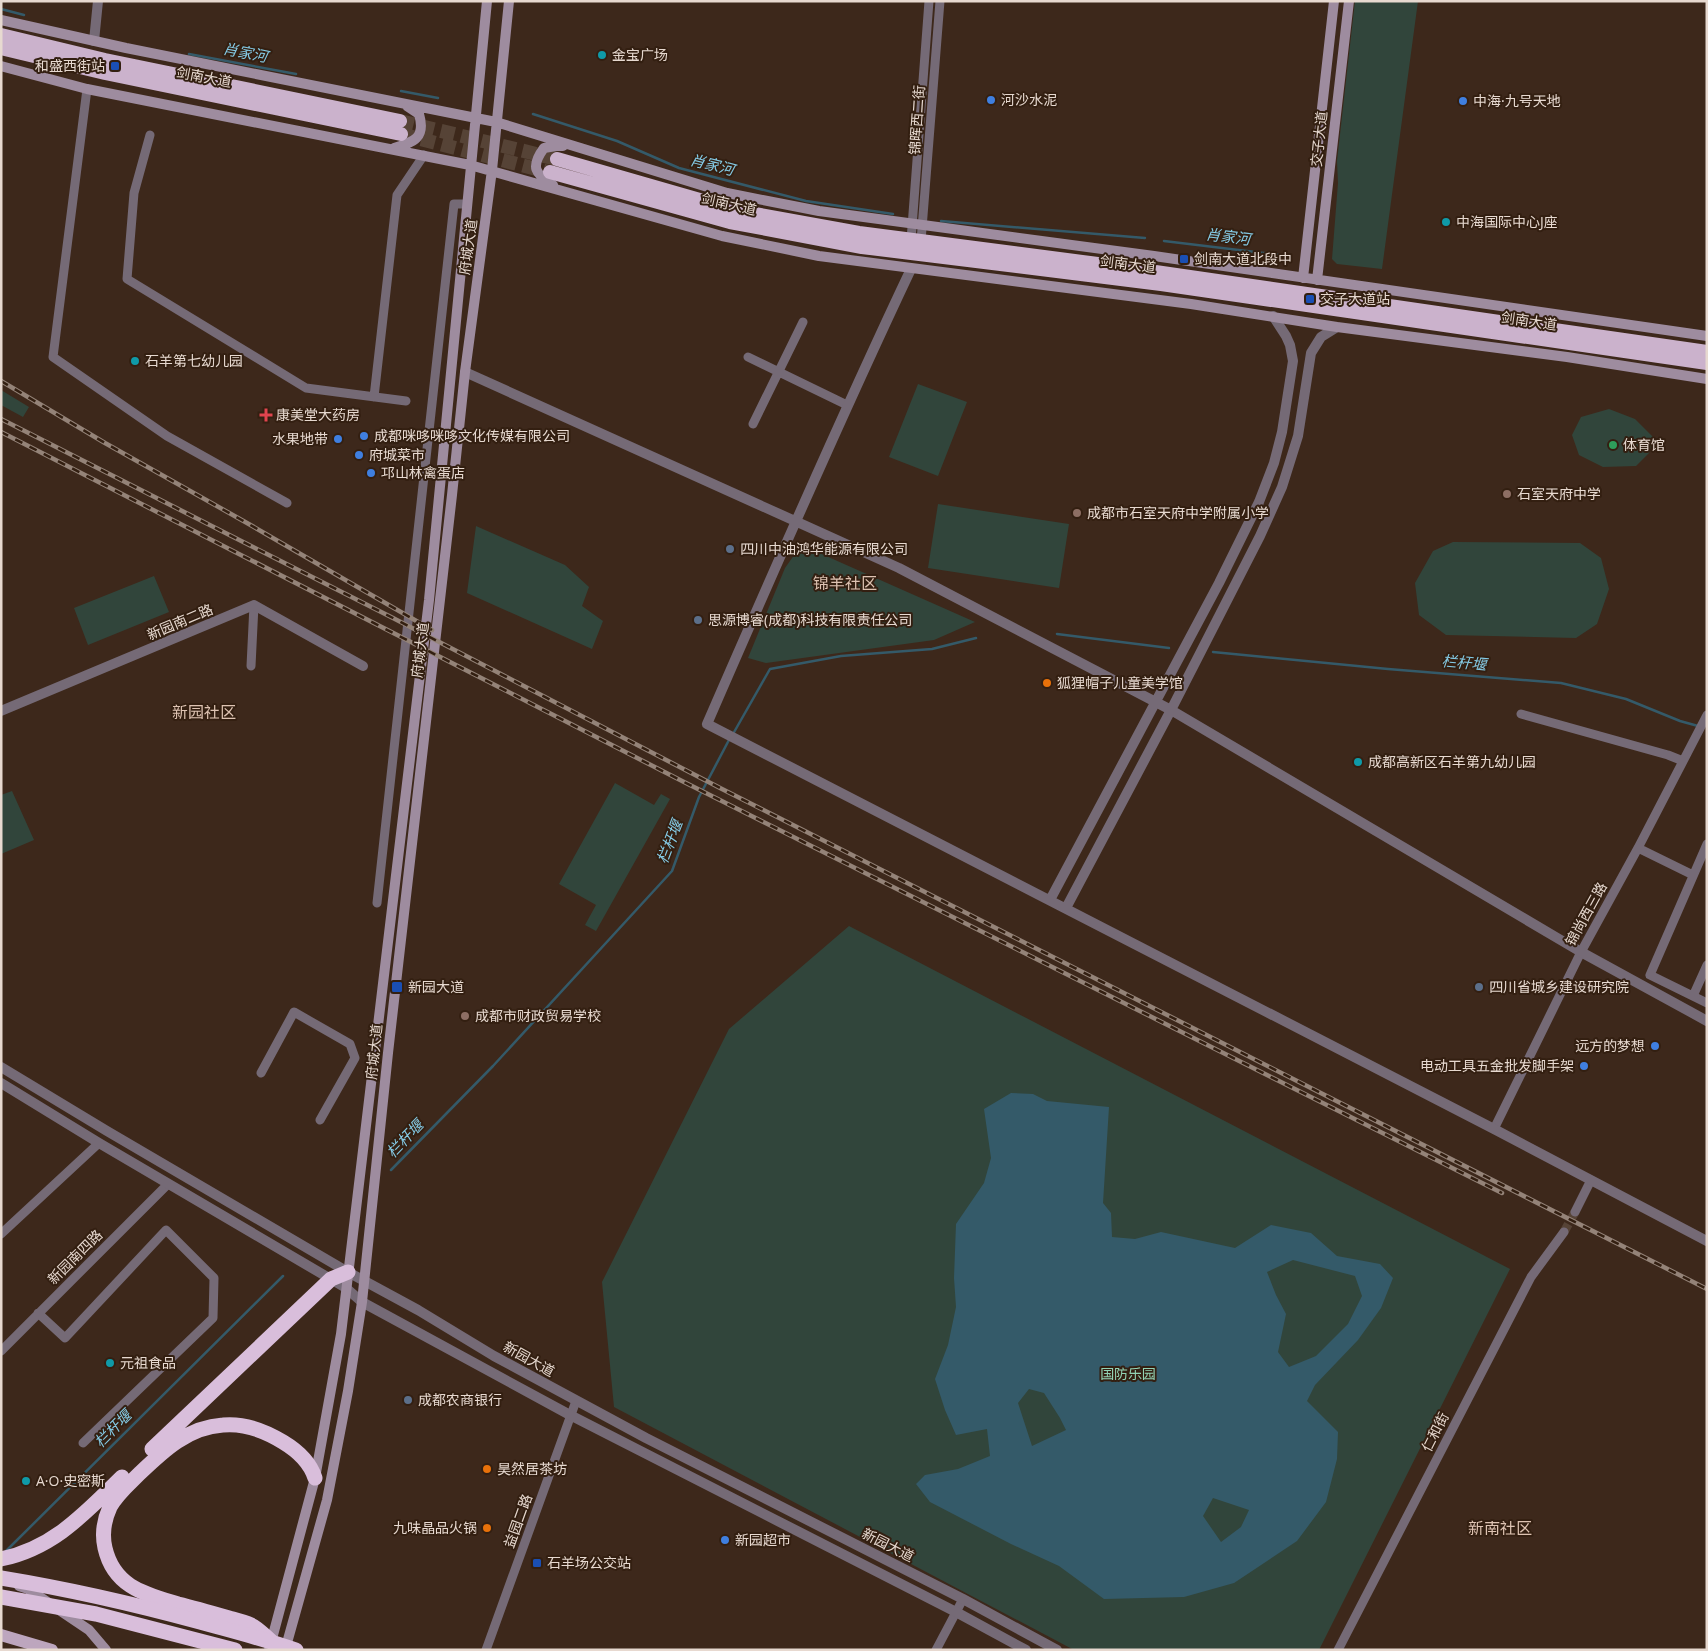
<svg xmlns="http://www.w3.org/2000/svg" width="1708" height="1651" viewBox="0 0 1708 1651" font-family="'Open Sans','Noto Sans SC',sans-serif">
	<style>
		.green { fill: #31453b }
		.water { fill: #345a69; fill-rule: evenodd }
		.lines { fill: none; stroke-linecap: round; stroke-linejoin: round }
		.stream { stroke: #345a69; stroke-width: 2.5 }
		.minor-tunnel { stroke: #564336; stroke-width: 9; stroke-dasharray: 9 4.5; stroke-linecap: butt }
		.trunk-tunnel { stroke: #564336; stroke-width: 14; stroke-dasharray: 14 7; stroke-linecap: butt }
		.minor { stroke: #756a76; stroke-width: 9 }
		.tertiary { stroke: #756a76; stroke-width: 10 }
		.secondary { stroke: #9e8c9f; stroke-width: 10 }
		.primary { stroke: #bda6be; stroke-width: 12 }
		.trunk { stroke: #cbb2cc; stroke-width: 14 }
		.motorway { stroke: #d9bedb; stroke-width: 15 }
		.rail-casing { stroke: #948378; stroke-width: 4.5 }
		.rail { stroke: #331f11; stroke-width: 2.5; stroke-dasharray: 8; stroke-linecap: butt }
		.motorway-bridge { stroke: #d9bedb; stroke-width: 15 }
		.culture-dot { fill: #0f9aa8; stroke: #331f11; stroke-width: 2 }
		.transit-dot { fill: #1a4fb4; stroke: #331f11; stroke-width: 2 }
		.shop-dot { fill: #3f7fe0; stroke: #331f11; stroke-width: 2 }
		.health-dot { fill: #e0444e; stroke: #331f11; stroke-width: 2 }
		.leisure-dot { fill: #2e9e5b; stroke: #331f11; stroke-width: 2 }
		.education-dot { fill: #8d6e63; stroke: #331f11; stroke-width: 2 }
		.service-dot { fill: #5c6f8a; stroke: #331f11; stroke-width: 2 }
		.food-dot { fill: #e8710a; stroke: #331f11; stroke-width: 2 }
		.labels { text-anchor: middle; stroke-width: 4; stroke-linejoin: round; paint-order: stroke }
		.poi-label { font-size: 14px; fill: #e7d9d0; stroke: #331f11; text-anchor: start }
		.street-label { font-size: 14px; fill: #e7d9d0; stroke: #331f11 }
		.park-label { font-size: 14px; fill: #92d3b4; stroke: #331f11 }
		.water-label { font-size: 15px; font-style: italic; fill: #85cbe6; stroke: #331f11 }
		.quarter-label { font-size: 16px; fill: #dec3b2; stroke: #331f11 }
	</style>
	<rect width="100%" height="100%" fill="#3d281b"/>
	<!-- green -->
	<path class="green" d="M1355,1H1418L1382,269L1337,264L1332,259L1338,183L1337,161Z
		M918,384L967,402L938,476L889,457Z
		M1,390L29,407L23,417L1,405Z
		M1609,409L1635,419L1653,437L1649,453L1636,466L1603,467L1579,455L1572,435L1581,417Z
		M938,504L1069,524L1059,588L928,568Z
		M476,526L565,565L589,587L582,606L603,621L592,649L467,593Z
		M1453,542L1580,543L1601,558L1609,589L1597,624L1576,638L1446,635L1419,615L1415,583L1433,551Z
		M808,548L975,622L934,640L766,663L748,658L785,568L797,551Z
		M154,576L169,612L88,645L74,608Z
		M615,783L654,805L661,794L670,799L596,931L585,925L596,905L559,884Z
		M12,791L34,840L1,854V795Z
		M849,926L1510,1269L1319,1650H1074L614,1407L602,1282L729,1029Z"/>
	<!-- water -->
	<path class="water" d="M1011,1093L1033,1094L1047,1101L1109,1107L1103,1203L1111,1213L1112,1237L1135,1239L1161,1232L1235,1248L1271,1225L1311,1233L1337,1256L1380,1264L1393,1278L1381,1308L1358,1340L1315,1385L1307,1401L1338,1432L1337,1459L1326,1502L1297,1541L1234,1583L1184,1597L1104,1599L1059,1566L1011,1544L930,1502L916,1484L925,1475L958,1469L990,1456L987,1429L956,1435L945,1410L935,1379L948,1345L956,1307L954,1278L956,1224L984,1183L991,1158L984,1109ZM1293,1260L1355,1276L1362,1296L1348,1324L1316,1356L1289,1367L1278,1352L1286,1314L1276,1295L1267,1272ZM1029,1389L1044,1393L1060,1418L1066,1430L1032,1446L1018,1403ZM1213,1498L1249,1510L1241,1527L1221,1542L1203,1516Z"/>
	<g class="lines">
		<!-- stream -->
		<path class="stream" d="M1,9L24,15
			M189,54L296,74
			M401,91L438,98
			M533,114L617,141L679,168L806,201L893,214
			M941,221L1145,238
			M1164,241L1289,256
			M1057,634L1169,648
			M1213,652L1388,669L1561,683L1626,699L1680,721L1698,726
			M733,734L770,669L841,656L932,649L976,638
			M391,1170L493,1066L672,871L699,797L730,738
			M6,1551L283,1276"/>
		<!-- minor-tunnel -->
		<path class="minor-tunnel" d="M1564,1232L1575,1212"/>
		<!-- trunk-tunnel -->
		<path class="trunk-tunnel" d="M400,121L557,159
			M401,134L548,172"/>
		<!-- minor -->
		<path class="minor" d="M87,89L53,357L167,436L287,503
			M150,135L134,193L127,279L306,388L406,401
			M911,240L929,1
			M921,241L940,1
			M748,357L847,405
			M374,397L397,195L424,155
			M753,424L803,322
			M251,666L254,605
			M1521,714L1668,755L1683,761
			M1707,844L1650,975L1707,1003
			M1638,848L1693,875
			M377,903L454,204H467
			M1693,996L1707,965
			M261,1073L294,1012L350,1044L355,1058L320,1120
			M1494,1129L1581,952L1638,848L1707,715
			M1575,1212L1591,1180
			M1,1234L99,1143
			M38,1313L65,1338L166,1230L214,1278L213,1318L83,1443
			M1,1351L168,1184
			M486,1650L576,1401
			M936,1650L963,1599
			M1338,1650L1531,1277L1564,1232"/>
		<!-- tertiary -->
		<path class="tertiary" d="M94,41L98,1
			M911,269C840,419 773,572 707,724L1494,1129L1707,1241
			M465,372L899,568L1171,710L1581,952L1707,1021
			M1,711L254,605L363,666
			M1050,900L1219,583L1259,502L1274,463L1282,432L1293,361L1290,345L1286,336L1273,316
			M1066,908L1171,710L1260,536L1282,487L1298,436L1311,353L1321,337L1337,327
			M1,1067L107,1131L348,1272L418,1310L494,1356L646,1438L963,1599L1057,1650
			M1,1083L99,1143L346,1288L362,1302L570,1415L956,1612L1026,1650"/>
		<!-- secondary -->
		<path class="secondary" d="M1,20L126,48L496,122L727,193L819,211L1154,256L1707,336
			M1,66L87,89L470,165L722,236L819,256L1191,304L1337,327L1567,357L1707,379
			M394,148C414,142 426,138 419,114L407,106
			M553,185C535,174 530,167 544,148L556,146H563
			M1303,278L1334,1
			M1317,280L1349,1
			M19,1586L28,1589L89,1630L106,1650
			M269,1650L315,1478L341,1334L429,600L487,1
			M285,1650L327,1500L348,1391L362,1302L388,1053L452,495L465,372L492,170L509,1"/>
		<!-- primary -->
		<path class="primary" d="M1,1635L52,1650"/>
		<!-- trunk -->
		<path class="trunk" d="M1,35L105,60L400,121
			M1,48L105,73L401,134
			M557,159L738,211L859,233L1121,267L1707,352
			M550,172L730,222L862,247L1161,284L1707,363"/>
		<!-- motorway -->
		<path class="motorway" d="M152,1449L331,1279L348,1272
			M1,1559C54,1548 85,1513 122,1477
			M271,1641C265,1636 258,1628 251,1625C244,1622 236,1620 229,1618C212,1613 195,1608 178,1604C145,1594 114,1587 105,1548C102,1535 104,1520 110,1507C117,1494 129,1484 140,1473C163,1451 188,1427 223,1425C244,1423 265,1431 283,1442C298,1451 310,1462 315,1478"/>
		<defs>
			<path id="rail" d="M1,381L105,443L247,523L432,630
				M1,419L393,618L722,789L1707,1289
				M1,432L684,782L1502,1193"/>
		</defs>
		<!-- rail casing -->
		<use href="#rail" class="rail-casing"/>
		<!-- rail -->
		<use href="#rail" class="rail"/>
		<!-- motorway-bridge -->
		<path class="motorway-bridge" d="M1,1578C68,1589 134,1604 200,1622C232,1631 264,1639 296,1650
			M1,1597L96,1614L235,1650"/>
	</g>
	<!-- markers -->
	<g class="culture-dot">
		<circle cx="602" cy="55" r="5"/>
		<circle cx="1446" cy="222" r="5"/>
		<circle cx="135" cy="361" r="5"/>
		<circle cx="1358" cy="762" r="5"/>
		<circle cx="110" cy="1363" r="5"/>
		<circle cx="26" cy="1481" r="5"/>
	</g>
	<g class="transit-dot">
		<rect x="110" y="61" width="10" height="10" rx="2.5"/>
		<rect x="1179" y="254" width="10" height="10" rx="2.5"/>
		<rect x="1305" y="294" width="10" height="10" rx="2.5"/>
		<rect x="391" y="981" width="12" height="12" rx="2.5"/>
		<rect x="532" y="1558" width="10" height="10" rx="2.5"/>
	</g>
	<g class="shop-dot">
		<circle cx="991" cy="100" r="5"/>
		<circle cx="1463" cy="101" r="5"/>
		<circle cx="364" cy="436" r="5"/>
		<circle cx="338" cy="439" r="5"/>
		<circle cx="359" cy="455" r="5"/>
		<circle cx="371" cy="473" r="5"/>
		<circle cx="1655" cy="1046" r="5"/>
		<circle cx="1584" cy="1066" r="5"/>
		<circle cx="725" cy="1540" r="5"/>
	</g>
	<path class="health-dot" d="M263.5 407.5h5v5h5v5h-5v5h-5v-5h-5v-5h5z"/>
	<circle class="leisure-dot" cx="1613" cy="445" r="5"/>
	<g class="education-dot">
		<circle cx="1507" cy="494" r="5"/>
		<circle cx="1077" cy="513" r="5"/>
		<circle cx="465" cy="1016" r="5"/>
	</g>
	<g class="service-dot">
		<circle cx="730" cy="549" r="5"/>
		<circle cx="698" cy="620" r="5"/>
		<circle cx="1479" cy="987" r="5"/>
		<circle cx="408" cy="1400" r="5"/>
	</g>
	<g class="food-dot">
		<circle cx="1047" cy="683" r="5"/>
		<circle cx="487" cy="1469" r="5"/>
		<circle cx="487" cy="1528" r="5"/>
	</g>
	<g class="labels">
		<!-- poi labels -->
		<g class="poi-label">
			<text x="612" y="60">金宝广场</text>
			<text x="105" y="71" text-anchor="end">和盛西街站</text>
			<text x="1001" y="105">河沙水泥</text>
			<text x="1473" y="106">中海·九号天地</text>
			<text x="1456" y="227">中海国际中心J座</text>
			<text x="1194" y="264">剑南大道北段中</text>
			<text x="1320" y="304">交子大道站</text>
			<text x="145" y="366">石羊第七幼儿园</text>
			<text x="276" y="420">康美堂大药房</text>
			<text x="374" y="441">成都咪哆咪哆文化传媒有限公司</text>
			<text x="328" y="444" text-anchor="end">水果地带</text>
			<text x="1623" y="450">体育馆</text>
			<text x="369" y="460">府城菜市</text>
			<text x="381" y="478">邛山林禽蛋店</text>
			<text x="1517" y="499">石室天府中学</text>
			<text x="1087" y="518">成都市石室天府中学附属小学</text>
			<text x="740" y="554">四川中油鸿华能源有限公司</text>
			<text x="708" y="625">思源博睿(成都)科技有限责任公司</text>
			<text x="1057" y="688">狐狸帽子儿童美学馆</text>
			<text x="1368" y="767">成都高新区石羊第九幼儿园</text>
			<text x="408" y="992">新园大道</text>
			<text x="1489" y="992">四川省城乡建设研究院</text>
			<text x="475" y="1021">成都市财政贸易学校</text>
			<text x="1645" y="1051" text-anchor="end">远方的梦想</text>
			<text x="1574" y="1071" text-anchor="end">电动工具五金批发脚手架</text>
			<text x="120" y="1368">元祖食品</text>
			<text x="418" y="1405">成都农商银行</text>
			<text x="497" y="1474">昊然居茶坊</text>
			<text x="36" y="1486">A·O·史密斯</text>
			<text x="477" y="1533" text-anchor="end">九味晶品火锅</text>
			<text x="735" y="1545">新园超市</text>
			<text x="547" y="1568">石羊场公交站</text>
		</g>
		<!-- street labels -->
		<g class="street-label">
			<text transform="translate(204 77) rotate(11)" y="5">剑南大道</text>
			<text transform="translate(917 120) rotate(-86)" y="5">锦晖西二街</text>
			<text transform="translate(1319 139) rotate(-84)" y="5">交子大道</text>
			<text transform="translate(729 204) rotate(13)" y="5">剑南大道</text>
			<text transform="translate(468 247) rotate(-82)" y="5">府城大道</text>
			<text transform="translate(1128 264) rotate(7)" y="5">剑南大道</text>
			<text transform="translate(1529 321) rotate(8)" y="5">剑南大道</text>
			<text transform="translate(180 622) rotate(-23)" y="5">新园南二路</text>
			<text transform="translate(420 650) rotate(-83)" y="5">府城大道</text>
			<text transform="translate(1586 914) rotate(-61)" y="5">锦尚西三路</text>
			<text transform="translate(374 1052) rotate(-84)" y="5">府城大道</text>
			<text transform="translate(75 1257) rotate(-45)" y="5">新园南四路</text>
			<text transform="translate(529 1359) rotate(29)" y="5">新园大道</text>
			<text transform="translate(1435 1432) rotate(-63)" y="5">仁和街</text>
			<text transform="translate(518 1521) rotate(-70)" y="5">益园二路</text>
			<text transform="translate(888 1545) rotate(27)" y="5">新园大道</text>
		</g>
		<!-- park labels -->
		<g class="park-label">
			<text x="1128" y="1379">国防乐园</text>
		</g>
		<!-- water labels -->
		<g class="water-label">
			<text transform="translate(245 53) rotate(11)" y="5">肖家河</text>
			<text transform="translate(712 165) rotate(14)" y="5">肖家河</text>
			<text transform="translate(1228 237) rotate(7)" y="5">肖家河</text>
			<text transform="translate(1464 663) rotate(5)" y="5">栏杆堰</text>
			<text transform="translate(670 842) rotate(-69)" y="5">栏杆堰</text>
			<text transform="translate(405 1139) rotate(-46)" y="5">栏杆堰</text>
			<text transform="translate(113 1429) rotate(-45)" y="5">栏杆堰</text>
		</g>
		<!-- quarter labels -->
		<g class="quarter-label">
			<text x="845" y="589">锦羊社区</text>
			<text x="204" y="718">新园社区</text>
			<text x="1500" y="1534">新南社区</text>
		</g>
	</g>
	<!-- border -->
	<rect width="1708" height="1651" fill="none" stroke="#e7d9d0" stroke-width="5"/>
</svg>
